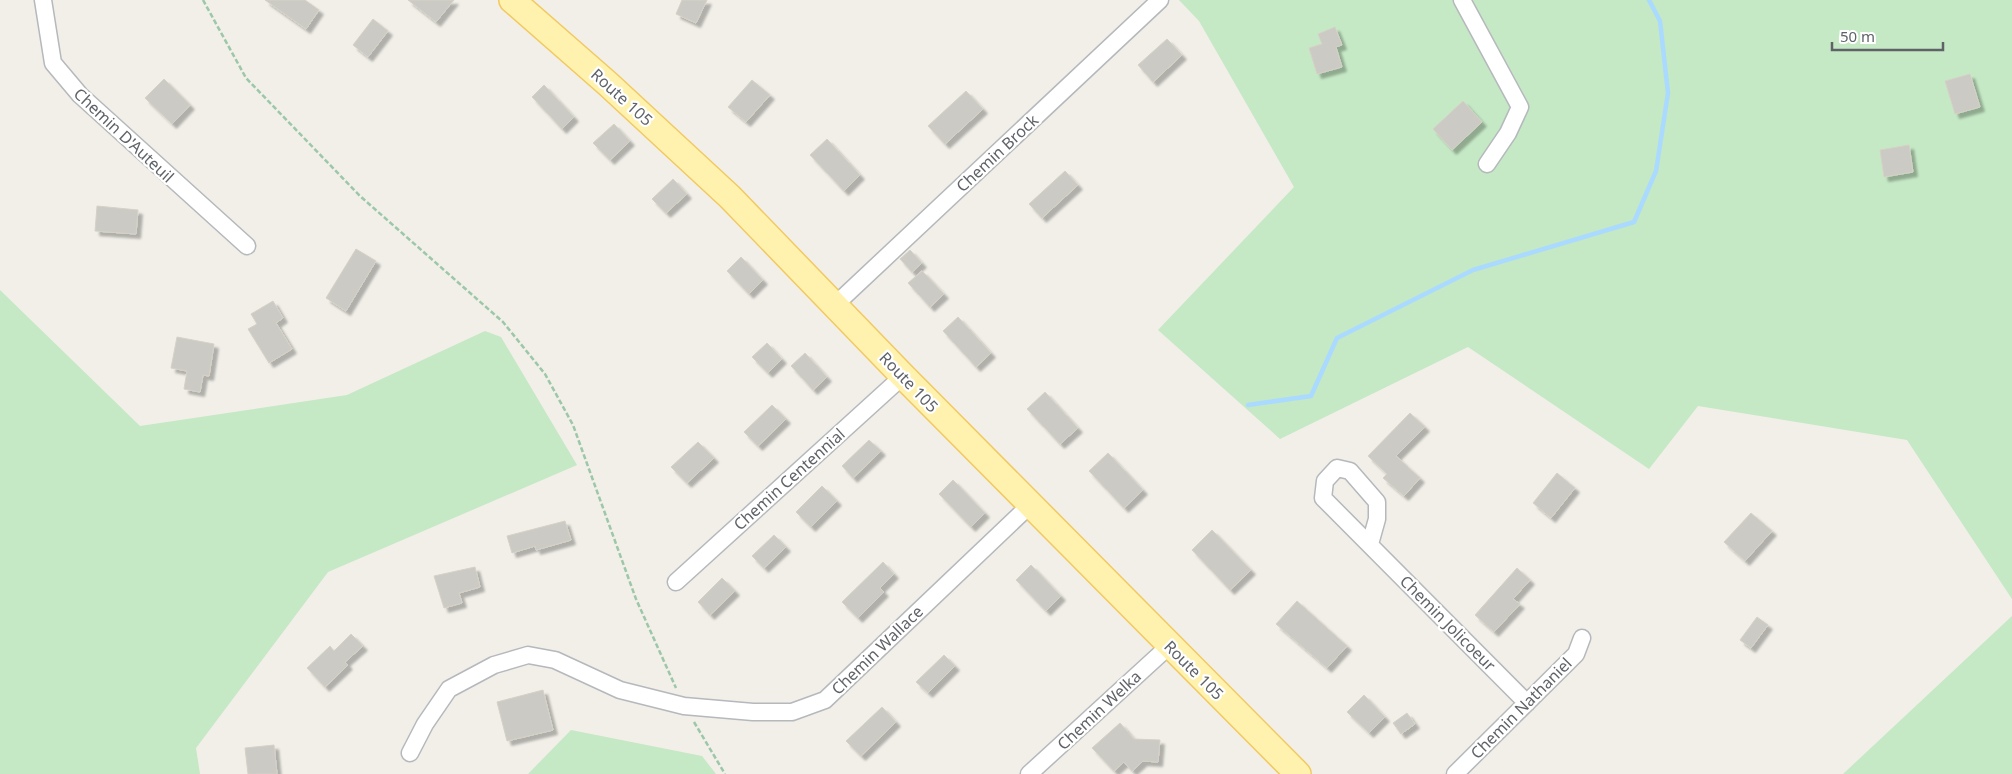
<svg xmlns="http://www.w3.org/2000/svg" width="2012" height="774" viewBox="0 0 2012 774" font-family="'Noto Sans',sans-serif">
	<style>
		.green { fill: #c5e8c5 }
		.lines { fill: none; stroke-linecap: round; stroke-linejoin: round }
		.stream { stroke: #aadaff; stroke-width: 4.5 }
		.building { fill: #cccac5; stroke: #d6d1c6; filter: url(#shadow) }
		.street-casing { stroke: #b5b8bc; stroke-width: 19 }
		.primary-casing { stroke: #f2c960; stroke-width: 28 }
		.path { stroke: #9cc7a9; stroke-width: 2.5; stroke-dasharray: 5 2.5; stroke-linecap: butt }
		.street { stroke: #fff; stroke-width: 16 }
		.primary { stroke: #fff2af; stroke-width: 25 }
		.labels { text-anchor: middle; stroke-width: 4.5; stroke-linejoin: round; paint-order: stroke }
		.street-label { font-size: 16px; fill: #5f6368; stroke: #fff }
	</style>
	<defs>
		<filter id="shadow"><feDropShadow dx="4.5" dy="4.5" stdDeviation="1" flood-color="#0004"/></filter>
	</defs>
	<rect width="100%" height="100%" fill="#f1efe8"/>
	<!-- green -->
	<path class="green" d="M1179,0H2012V599L1907,440L1698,406L1649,469L1468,347L1280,439L1158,330L1294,187L1199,21Z
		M0,290L140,426L347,395L485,331L501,337L577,465L328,572L196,748L200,774H0Z
		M2012,616V774H1843Z
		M571,730L702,756L716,774H528Z"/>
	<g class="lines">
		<!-- stream -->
		<path class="stream" d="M1248,405L1311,396L1337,338L1473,270L1634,222L1656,171L1668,93L1660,21L1649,0"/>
	</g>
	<!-- building -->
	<path class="building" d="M265,0H305L319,10L306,29Z
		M408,0H454L436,22Z
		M682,0H707L696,23L676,14Z
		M373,19L388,31L368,57L353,45Z
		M1335,27L1342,45L1336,47L1342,67L1317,74L1309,48L1322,44L1318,34Z
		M1167,39L1182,55L1153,82L1138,65Z
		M1970,74L1980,107L1955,114L1945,81Z
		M164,79L190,105L172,124L145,98Z
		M752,80L770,95L746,122L728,107Z
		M544,85L574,117L562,129L532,97Z
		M966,91L983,109L945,144L928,126Z
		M1463,101L1482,122L1452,150L1433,129Z
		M614,124L630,141L610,160L593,143Z
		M827,139L860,175L844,191L810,155Z
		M1909,145L1913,172L1884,177L1880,150Z
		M1065,171L1078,185L1042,218L1029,204Z
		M673,179L687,194L666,213L652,199Z
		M97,206L138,210L136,234L95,231Z
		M356,249L376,261L346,311L326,298Z
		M910,250L922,263L912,272L900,259Z
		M741,257L763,280L749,294L727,271Z
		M922,271L944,294L930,307L908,283Z
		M273,301L283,318L276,323L292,349L269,363L248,329L257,324L251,314Z
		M958,317L991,353L976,367L943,331Z
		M177,337L214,344L209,376L203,375L200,392L184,389L187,371L171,368Z
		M767,343L782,359L768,373L752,357Z
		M805,353L827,377L813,390L791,366Z
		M1045,392L1078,428L1060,444L1027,409Z
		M772,405L786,419L758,446L744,432Z
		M1410,413L1425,427L1396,456L1420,478L1404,496L1383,478L1387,474L1368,456Z
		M869,440L881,451L853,478L842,466Z
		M698,442L714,458L687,483L671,467Z
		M1108,453L1143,490L1124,508L1089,471Z
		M1557,473L1575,488L1551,518L1533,503Z
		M953,480L985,513L971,527L939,494Z
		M822,486L837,501L811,527L796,512Z
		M1751,513L1772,531L1745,561L1724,542Z
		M565,521L571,540L536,550L535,546L512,553L507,536Z
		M1212,530L1251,570L1230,590L1192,550Z
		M774,535L786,547L764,568L752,556Z
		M883,562L894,574L880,588L884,592L858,618L842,602Z
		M1031,565L1061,596L1046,611L1016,580Z
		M475,567L480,587L459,593L462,603L444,608L434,576Z
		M1517,568L1530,580L1513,599L1520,604L1494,632L1475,615Z
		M722,578L735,591L710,615L698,602Z
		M1297,601L1347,646L1327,668L1276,624Z
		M1757,617L1768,625L1751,648L1740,640Z
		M351,634L363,646L345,662L348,665L325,687L307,668L330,646L334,651Z
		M944,655L955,666L928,693L916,682Z
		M543,690L553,730L507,741L497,702Z
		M1364,695L1385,717L1369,733L1347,712Z
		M882,707L896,722L861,756L846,741Z
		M1407,713L1415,724L1401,734L1393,723Z
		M1120,723L1134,739L1160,740L1158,762L1143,761L1132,771L1124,762L1114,771L1092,748Z
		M274,745L277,774H248L245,748Z"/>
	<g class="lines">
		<defs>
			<path id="street" d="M43,0L53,63L80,95L247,246
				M1462,0L1520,107L1508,133L1487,164
				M835,305L1160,0
				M1370,544L1377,519V502L1350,471L1337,468L1325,481L1323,498L1527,703
				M676,582L903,376
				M410,753L425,724L449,689L494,665L528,655L555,660L620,690L684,706L753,712H792L825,700L1030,505
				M1029,774L1169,646
				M1455,774L1576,654L1582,638"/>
			<path id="primary" d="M512,0L608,84L730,197L903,376L1298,774"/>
		</defs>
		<!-- street casing -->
		<use href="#street" class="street-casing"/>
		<!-- primary casing -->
		<use href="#primary" class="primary-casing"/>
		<!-- path -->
		<path class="path" d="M203,0L246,78L360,196L503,322L545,374L573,425L636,599L676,688
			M694,722L725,774"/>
		<!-- street -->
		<use href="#street" class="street"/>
		<!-- primary -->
		<use href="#primary" class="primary"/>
	</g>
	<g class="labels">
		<!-- street labels -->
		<g class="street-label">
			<text transform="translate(622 97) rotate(42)" y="6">Route 105</text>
			<text transform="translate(124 135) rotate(43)" y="6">Chemin D'Auteuil</text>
			<text transform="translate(997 153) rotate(-43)" y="6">Chemin Brock</text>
			<text transform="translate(909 382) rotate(46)" y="6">Route 105</text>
			<text transform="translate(789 479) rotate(-42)" y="6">Chemin Centennial</text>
			<text transform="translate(1448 623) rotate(45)" y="6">Chemin Jolicoeur</text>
			<text transform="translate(877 650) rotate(-44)" y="6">Chemin Wallace</text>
			<text transform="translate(1194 670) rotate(45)" y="6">Route 105</text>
			<text transform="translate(1521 708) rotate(-45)" y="6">Chemin Nathaniel</text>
			<text transform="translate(1099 710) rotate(-43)" y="6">Chemin Welka</text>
		</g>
	</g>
	<!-- scale -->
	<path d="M1832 42v8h111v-8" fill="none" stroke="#5f6368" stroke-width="2.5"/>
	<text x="1840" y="42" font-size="15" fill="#5f6368" stroke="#ffffff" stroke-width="4" paint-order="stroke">50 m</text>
</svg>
